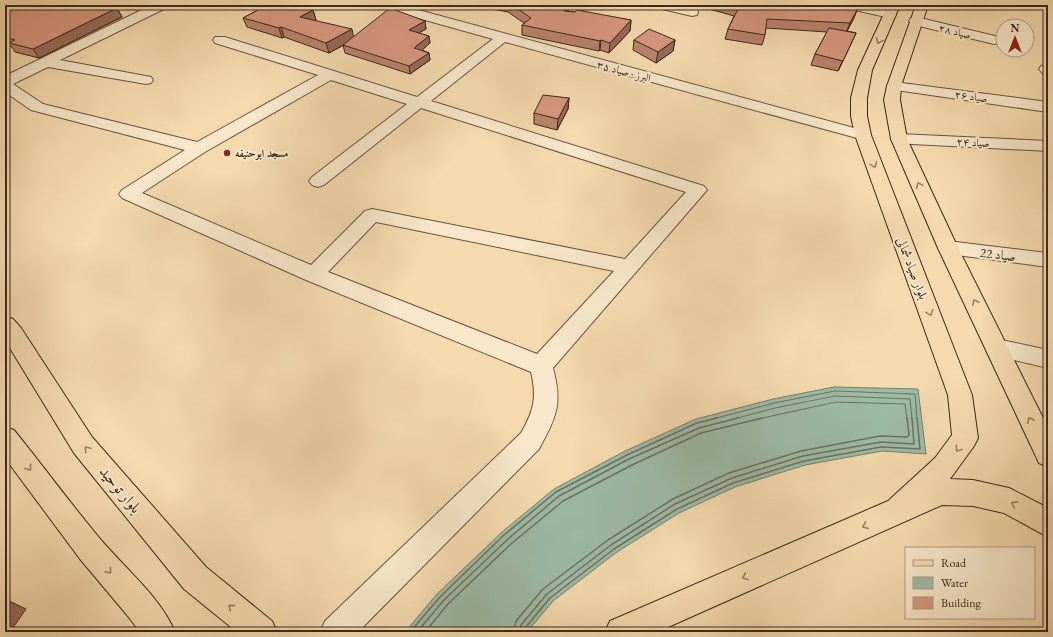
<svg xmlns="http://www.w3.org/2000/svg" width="1053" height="637" viewBox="0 0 1053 637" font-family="'EB Garamond',Amiri,serif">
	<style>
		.water { fill: #9cbba6; stroke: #76806e }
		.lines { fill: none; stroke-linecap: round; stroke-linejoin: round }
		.shore-far1 { stroke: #6c7260; stroke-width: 1 }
		.shore { stroke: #6c7260; stroke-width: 1.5 }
		.minor-casing { stroke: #6a543f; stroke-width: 2 }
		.major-casing { stroke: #3c281a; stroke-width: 2 }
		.minor { fill: #f8e7ca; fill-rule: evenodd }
		.major { fill: #f4daad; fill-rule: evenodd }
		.wall { fill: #ba836d; stroke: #3c281a }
		.shaded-wall { fill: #976a59; stroke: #3c281a }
		.building { fill: #d8987f; stroke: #3c281a }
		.oneway { stroke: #988164 }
		.poi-dot { fill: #8f2418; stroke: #f8e7ca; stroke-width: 1.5 }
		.labels { text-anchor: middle; stroke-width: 4; stroke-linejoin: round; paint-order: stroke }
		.far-street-label { font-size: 11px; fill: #3c281a; stroke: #f8e7ca }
		.far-poi-label { font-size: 11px; font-weight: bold; fill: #3c281a; stroke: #f8e7ca; text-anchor: start }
		.street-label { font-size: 13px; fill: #3c281a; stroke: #f8e7ca }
		.near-street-label { font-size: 16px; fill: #3c281a; stroke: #f8e7ca }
	</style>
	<rect width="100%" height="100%" fill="#f4daad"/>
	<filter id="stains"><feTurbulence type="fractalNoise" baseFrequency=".005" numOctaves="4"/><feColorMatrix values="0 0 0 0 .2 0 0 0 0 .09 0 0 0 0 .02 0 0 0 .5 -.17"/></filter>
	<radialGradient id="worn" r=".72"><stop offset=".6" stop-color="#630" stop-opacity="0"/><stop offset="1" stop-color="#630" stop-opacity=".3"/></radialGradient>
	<!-- water -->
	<path class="water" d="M834,387L918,389L926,454L882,451L805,465L735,487L679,513L617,552L553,601L527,632H405L437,594L502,532L554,489L625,451L696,419L773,399Z"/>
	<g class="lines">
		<!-- shore-far1 -->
		<path class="shore-far1" d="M713,419L774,403L835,391L915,394L917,419
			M734,419L775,408L835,396L910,399L912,419
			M758,419L836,402L905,404L907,419"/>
		<!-- shore -->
		<path class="shore" d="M410,632L440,597L504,535L556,492L627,455L697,423L717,418
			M417,632L444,600L508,539L559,496L629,459L699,428L738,418
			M425,632L448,604L512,543L563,501L632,465L701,433L762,418
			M513,632L516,621L543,589L608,540L673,499L729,473L801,451L880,436L907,437L909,435L907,418
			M519,632L521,625L547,594L611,545L675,504L732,478L803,456L881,442L914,444L912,418
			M524,632L525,628L550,598L614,549L677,509L733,483L804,461L881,447L920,449L917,418"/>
		<defs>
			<path id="minor" d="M152,5H168L166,8L60,60L151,77L153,80L151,83L146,84L48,67L13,84L43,104L197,142L318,75L215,43L213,40L215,37H225L417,97L493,39L382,8L380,5H400L869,132L871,135L869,138L863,140L857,138L505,42L431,101L704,186L707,190L553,368C563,405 556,417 539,449L358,632H320L325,621L521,433C534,410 537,398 531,372L306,280L122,198L119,194L122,190L185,150L31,110L5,92V76ZM331,80L407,104L312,177L309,181L312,185L318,187L324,185L421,108L686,192L625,259L372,209L365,211L311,265L142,193L205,152ZM376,222L614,271L537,354L328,272Z
				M574,5H587L574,20H564L563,17Z
				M656,5H678L697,9L698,12L697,15L692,16L658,8Z
				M844,5H867L895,11L896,14L895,17L890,18L846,8Z
				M916,17L999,37L1001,40L999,43L994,44L911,24L909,21L911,18Z
				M1046,65H1048V75L1043,74L1039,69L1041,66Z
				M894,82L1048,102V112L889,89L887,86L889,83Z
				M899,134L1048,141V151L893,143L891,139L893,135Z
				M948,241L1048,253V267L941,253L938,248L941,243Z
				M997,339L1048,350V368L989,354L986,348L989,342Z"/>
			<path id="major" d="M888,5H900L872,70L867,98V116L871,135L972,395L978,438L974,446L950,479L973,480L1009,488L1048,508V537L1004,513L973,506L942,505L657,632H605L610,621L888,501L935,458L952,435L948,395L855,135L851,116V98L858,70Z
				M916,5H928L901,86L900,100L907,139L958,248L1048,428V467L1039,463L938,248L891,139L884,100L887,86Z
				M5,316L13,319L21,328L92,437L206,567L272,621L277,632H237L184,589L74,453L5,340Z
				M5,427L14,430C43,466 71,504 101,540C125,568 161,598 175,632H140L127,615L80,559L5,458Z"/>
		</defs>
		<!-- minor casing -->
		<use href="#minor" class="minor-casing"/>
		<!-- major casing -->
		<use href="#major" class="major-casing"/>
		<!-- minor -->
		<use href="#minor" class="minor"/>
		<!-- major -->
		<use href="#major" class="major"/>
	</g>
	<!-- wall -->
	<path class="wall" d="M5,5L117,8L122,17L39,58L15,52L12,47L5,45Z
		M121,5H146L136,10Z
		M267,5H306L303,8L313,10L316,20H314L353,37L425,21L426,29L418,33L429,36L430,43L422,50L429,53L430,60L410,74L345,53L343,45H344L329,53L284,37L282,38L247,27L243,18Z
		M486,5H573L567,11L631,20L630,31L609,53L600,50L599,51L522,35V25L524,23L508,12L487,8Z
		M695,5H849V6L854,18L847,31L856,33L838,71L811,65L815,54L827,32L766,28L765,35L762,45L725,39L728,29L734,16Z
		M634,40H675L673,51L656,63L633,50Z
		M569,98L568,109L557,130L534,124V113Z"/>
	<!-- shaded-wall -->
	<path class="shaded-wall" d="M133,5H146L136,10Z
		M295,5H306L297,11Z
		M563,5H573L562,16V6Z
		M117,8L122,17L39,58L33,49Z
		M858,8L854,18L846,33L850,23Z
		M313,10L316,20L303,27L300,17Z
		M631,20L630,31L609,53L610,43Z
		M425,21L426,29L410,38L409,30Z
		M281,27L284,37L282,38L279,28Z
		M352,29L354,39L329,53L326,43Z
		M856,33L851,43L838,71L843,61Z
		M429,36L430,43L415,56L414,48Z
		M601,40L600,50L599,51L600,41Z
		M675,40L673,51L656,63L658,52Z
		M429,53L430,60L410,74L409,66Z
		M569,98L568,109L557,130L558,119Z
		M7,600L26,609L10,632H5V603Z"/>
	<!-- building -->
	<path class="building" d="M5,5H109L117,8L33,49L9,43L15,40L5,37Z
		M267,5H291L313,10L300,17L352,29L326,43L281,27L279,28L243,18Z
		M512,5H563L562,6L564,11L575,12L577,10L631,20L610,43L601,40L600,41L522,25L531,18Z
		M731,5H848L847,6L858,8L850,23L767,19L765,35L728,29L739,7Z
		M390,8L425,21L409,30L429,36L414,48L429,53L409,66L343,45Z
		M829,28L856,33L843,61L815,54Z
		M649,29L675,40L658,52L634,40Z
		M543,95L569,98L558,119L534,113Z"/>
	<!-- one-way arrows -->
	<defs><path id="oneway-chevron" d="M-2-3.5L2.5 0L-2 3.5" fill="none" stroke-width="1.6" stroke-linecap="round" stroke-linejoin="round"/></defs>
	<g class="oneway">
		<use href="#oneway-chevron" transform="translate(879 41) rotate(112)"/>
		<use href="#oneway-chevron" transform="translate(874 165) rotate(70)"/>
		<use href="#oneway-chevron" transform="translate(919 185) rotate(-114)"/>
		<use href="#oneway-chevron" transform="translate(975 302) rotate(-116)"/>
		<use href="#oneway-chevron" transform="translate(930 313) rotate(69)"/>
		<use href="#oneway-chevron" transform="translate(1030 420) rotate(-115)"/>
		<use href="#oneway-chevron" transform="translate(87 449) rotate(-130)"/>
		<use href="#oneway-chevron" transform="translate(958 449) rotate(126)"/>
		<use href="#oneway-chevron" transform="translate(29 468) rotate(52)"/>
		<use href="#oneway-chevron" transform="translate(1014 504) rotate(-152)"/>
		<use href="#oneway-chevron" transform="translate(865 526) rotate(157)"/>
		<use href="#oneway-chevron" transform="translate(109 571) rotate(49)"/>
		<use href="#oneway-chevron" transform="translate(745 577) rotate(157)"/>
		<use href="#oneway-chevron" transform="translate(231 607) rotate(-140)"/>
	</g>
	<!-- markers -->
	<circle class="poi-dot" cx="227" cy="153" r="4"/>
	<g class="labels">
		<!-- far-street labels -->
		<g class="far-street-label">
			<text transform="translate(955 31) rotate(14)" y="4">صیاد ۲۸</text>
			<text transform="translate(624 71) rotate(15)" y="4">البرز - صیاد ۳۵</text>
			<text transform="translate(971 96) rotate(8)" y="4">صیاد ۲۶</text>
			<text transform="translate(973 142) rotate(3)" y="4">صیاد ۲۴</text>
		</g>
		<!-- far-poi labels -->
		<g class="far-poi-label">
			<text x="235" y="157">مسجد ابوحنیفه</text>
		</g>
		<!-- street labels -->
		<g class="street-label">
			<text transform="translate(998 254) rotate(7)" y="5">صیاد 22</text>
			<text transform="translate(913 268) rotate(69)" y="5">بلوار صیاد شمالی</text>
		</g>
		<!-- near-street labels -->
		<g class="near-street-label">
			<text transform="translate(121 489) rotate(50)" y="6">بلوار توحید</text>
		</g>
	</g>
	<!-- margin -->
	<rect width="1053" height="637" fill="none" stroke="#f4daad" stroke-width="20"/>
	<rect x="6" y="6" width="1041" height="625" fill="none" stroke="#3c281a" stroke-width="2"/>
	<rect x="10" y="10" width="1033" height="617" fill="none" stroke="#3c281a"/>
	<!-- legend -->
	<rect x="905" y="547" width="130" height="72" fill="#f8e7ca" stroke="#ad9b84"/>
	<rect x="913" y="560" width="20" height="6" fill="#f4daad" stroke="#ad9b84"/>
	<text x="941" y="567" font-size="12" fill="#3c281a">Road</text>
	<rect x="913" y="577" width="20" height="12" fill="#9cbba6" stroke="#ad9b84"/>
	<text x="941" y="587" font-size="12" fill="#3c281a">Water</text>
	<rect x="913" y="597" width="20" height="12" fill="#d8987f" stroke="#ad9b84"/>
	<text x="941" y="607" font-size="12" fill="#3c281a">Building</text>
	<!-- north arrow -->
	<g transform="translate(1015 38)"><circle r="19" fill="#f8e7ca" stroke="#ad9b84"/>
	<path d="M0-3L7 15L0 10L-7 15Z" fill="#8f2418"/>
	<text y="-6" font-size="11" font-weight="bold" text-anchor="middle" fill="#3c281a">N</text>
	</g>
	<rect width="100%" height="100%" filter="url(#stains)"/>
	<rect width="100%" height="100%" fill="url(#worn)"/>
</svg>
